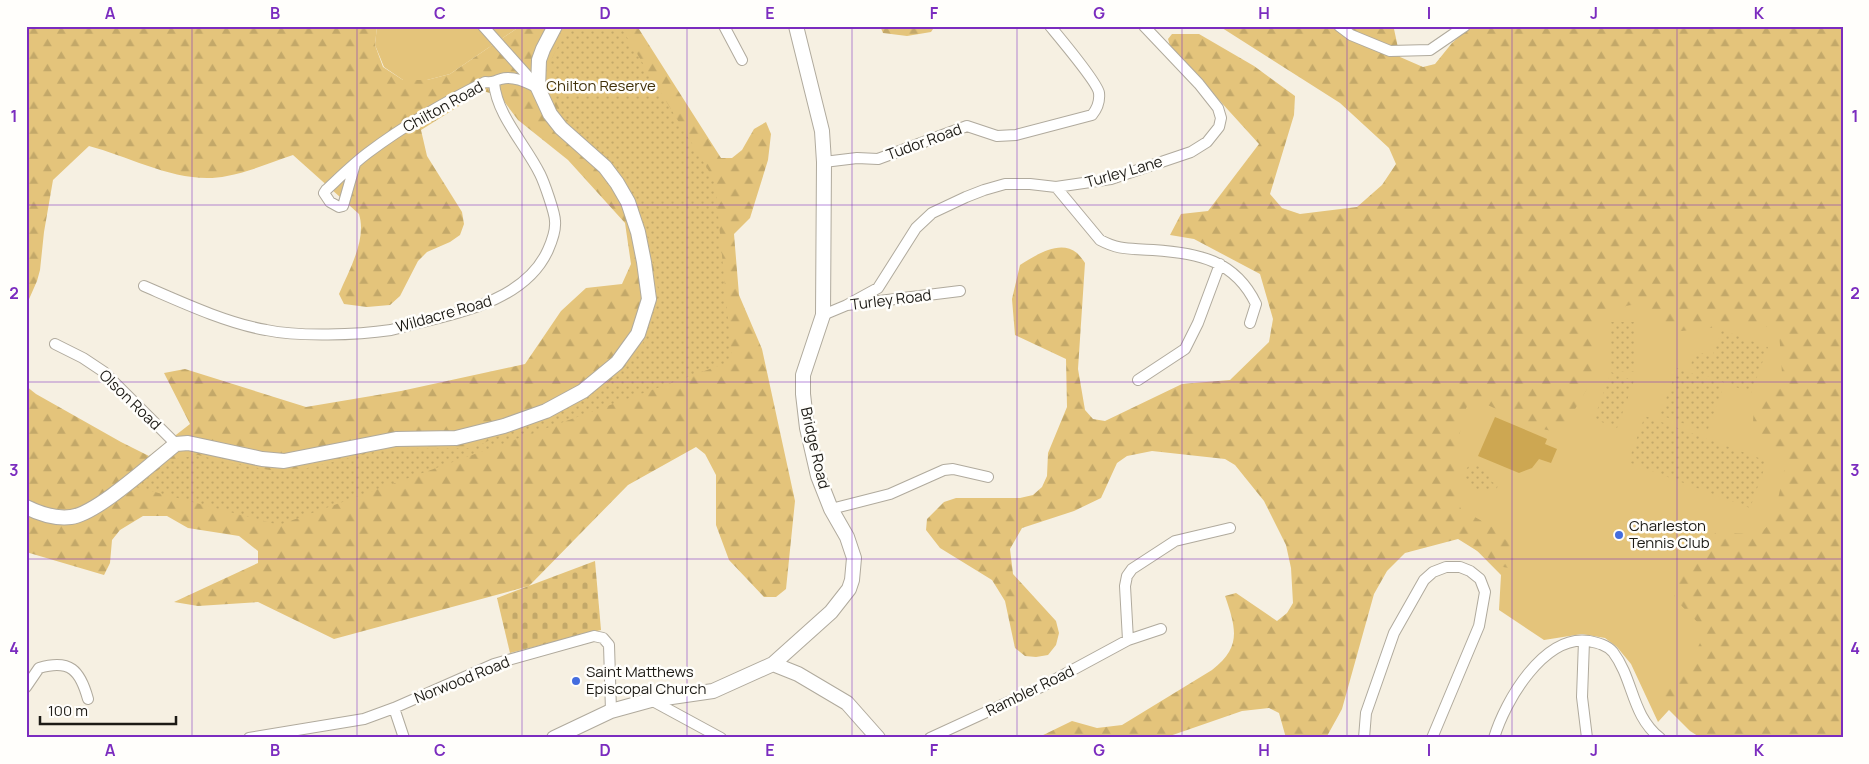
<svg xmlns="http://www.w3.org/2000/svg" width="1869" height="764" viewBox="0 0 1869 764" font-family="Manrope,sans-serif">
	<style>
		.grass { fill: #e4c47b }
		.forest { fill: url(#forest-firs) }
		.cemetery { fill: url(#cemetery-stones) }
		.park { fill: url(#park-dots) }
		.water { fill: #cda752 }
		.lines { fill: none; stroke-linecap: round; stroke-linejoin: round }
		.street-casing { stroke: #b0aa9d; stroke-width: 12 }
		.secondary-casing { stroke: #b0aa9d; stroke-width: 16 }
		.street { stroke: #fff; stroke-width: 10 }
		.secondary { stroke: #fff; stroke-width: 14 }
		.grid { fill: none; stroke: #7b2cbf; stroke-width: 1; stroke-opacity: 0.55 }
		.poi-dot { fill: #446ddf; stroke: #fffefb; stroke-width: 2 }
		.labels { text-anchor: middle; stroke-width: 5; stroke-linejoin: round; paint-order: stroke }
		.park-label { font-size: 15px; fill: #40310b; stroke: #fffefb }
		.street-label { font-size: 15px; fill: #1c1a15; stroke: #fffefb }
		.poi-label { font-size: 15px; fill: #1c1a15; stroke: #fffefb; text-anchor: start }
		.neatline { fill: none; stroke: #7b2cbf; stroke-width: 2 }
		.grid-label { font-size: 16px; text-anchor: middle; font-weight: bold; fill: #7b2cbf }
	</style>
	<defs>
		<pattern id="forest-firs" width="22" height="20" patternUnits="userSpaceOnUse" patternTransform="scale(1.25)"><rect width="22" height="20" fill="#e4c47b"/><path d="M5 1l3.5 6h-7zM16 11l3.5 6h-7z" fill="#c3a869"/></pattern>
		<pattern id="cemetery-stones" width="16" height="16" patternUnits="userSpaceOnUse" patternTransform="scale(1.25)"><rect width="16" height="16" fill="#e4c47b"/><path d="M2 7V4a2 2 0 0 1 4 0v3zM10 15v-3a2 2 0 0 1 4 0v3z" fill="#c3a869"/></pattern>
		<pattern id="park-dots" width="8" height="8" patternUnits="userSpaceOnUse" patternTransform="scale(1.25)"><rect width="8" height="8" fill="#e4c47b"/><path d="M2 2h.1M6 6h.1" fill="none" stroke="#c3a869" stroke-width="1.8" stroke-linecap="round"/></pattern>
	</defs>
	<rect width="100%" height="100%" fill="#f6f0e2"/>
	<!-- grass -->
	<path class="grass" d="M377,26H517L516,29L450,74L427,80H403L384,67L375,45Z
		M1808,275L1826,433L1720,654L1658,722L1631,664L1617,647L1605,638L1582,634L1544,640L1499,610L1501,575L1421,494L1435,354L1579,282Z"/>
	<!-- forest -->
	<path class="forest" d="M26,26H377L375,45L383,67L403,80H427L450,74L516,29L517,26H637L721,158H732L742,150L754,129L766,122L771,134L768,160L750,218L734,234L739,295L762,349L795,501L786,589L776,597H764L729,560L716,525V475L705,454L696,447L628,485L529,586L334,639L258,602L198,606L174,602L258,563V551L239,536L188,528L167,516H143L120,530L112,540L110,563L104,575L26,552V386L36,394L121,442L149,456L190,424L164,373L185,369L306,407L401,391L525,364L561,311L586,288L622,284L631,264L625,223L568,160L518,120L500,96L483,91L421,130L427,156L462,212L464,224L460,235L450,242L427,252L418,261L400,296L390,305L367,307L344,304L339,294C349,270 367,240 359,214L293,155C272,162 249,172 227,176C182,186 131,157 89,146L53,180L44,232L40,270L37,281L26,306Z
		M880,26H935L931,32L907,36L883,33Z
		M1219,26H1390L1394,29L1400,57L1423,67L1435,64L1452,43L1471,26H1843V738H1701L1690,731L1664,705L1662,694L1690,663L1706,631L1674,598L1675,585L1716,532C1730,532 1750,537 1763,530C1776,523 1781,481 1785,467C1772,454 1746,433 1755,411C1760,399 1775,384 1782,373L1779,331L1756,323L1672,332C1661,327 1656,320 1647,312C1628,293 1609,318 1595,331L1591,382L1561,433L1538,428L1481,402H1469L1464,413L1454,461L1456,498L1461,509L1494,528L1511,545L1515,569L1503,567L1458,539L1405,553L1387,571L1374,594L1342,709L1326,738H1286L1279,713L1269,708L1242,711L1164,738H1037L1072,721L1097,728L1122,725L1212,670C1242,647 1236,628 1225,596L1236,593L1277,621L1287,613L1293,603L1291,568L1286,545L1264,501L1235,465L1225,459L1152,451L1127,456L1117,463L1101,498L1074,511L1022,528L1010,549L1013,574L1056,621L1059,633L1056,645L1048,655L1036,657L1025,656L1015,648L1005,601L992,580L940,548L926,530L927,519L944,502L956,498H1020L1033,495L1042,487L1047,476L1048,453L1067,407L1066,359L1015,335L1012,299L1020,265C1036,255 1060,239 1077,253C1080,256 1083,260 1085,263L1078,369L1085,410L1093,419L1105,421L1182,384L1230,380L1269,342L1273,319L1260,274L1194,239L1170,235L1181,214L1208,211L1259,144L1170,46L1168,39L1172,34H1199L1254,66L1295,96L1294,115L1270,194L1282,208L1300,214L1357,207L1382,185L1396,164L1389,148L1340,103Z"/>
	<!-- cemetery -->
	<path class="cemetery" d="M595,561L601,630L510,653L497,598Z"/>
	<!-- park -->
	<path class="park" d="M569,26H620L715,181L732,361L279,525L136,487L171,460L198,455L234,464L270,470L307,468L386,449L473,448L601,388L615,377L641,349L658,289L646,230L623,175L562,115L550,88L551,60Z
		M1611,322H1636V372L1611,371Z
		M1722,330L1768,347L1751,393L1689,369L1696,351L1712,357Z
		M1677,368L1724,385L1707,432L1660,415Z
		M1611,372L1634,381L1617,428L1594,419Z
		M1645,416L1767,461L1750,508L1628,462Z
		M1472,464L1478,466L1492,475V482L1498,485L1496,491L1488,489L1482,491L1470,486L1463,478C1465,471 1466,467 1472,464Z"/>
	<!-- water -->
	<path class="water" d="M1495,417L1547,439L1545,444L1557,449L1551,463L1539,459L1532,468L1519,473L1478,456Z"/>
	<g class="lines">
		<defs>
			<path id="street" d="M483,26L534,83
				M724,26L742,60
				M1339,26L1351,35L1390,51L1430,50L1465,26
				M824,162L857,158L878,159L967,126L997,136L1016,135L1092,115C1097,109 1100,102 1099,93C1098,83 1059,37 1050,26
				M355,164L343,206L339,207L330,202L324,193L326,190C340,177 354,163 369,152C405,125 445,102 485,82C495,83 493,81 501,79C513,75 528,83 538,88
				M1056,187L1100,240C1121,251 1130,248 1153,250C1198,253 1235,260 1256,304L1250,323
				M144,286C181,302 226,323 266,330C299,337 357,335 391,330C444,315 523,306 548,250C552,241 556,231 555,221C555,213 544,182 540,174C526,145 497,116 494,83
				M847,305L878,288L916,228L932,213L966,197L984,190L1005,184H1030L1056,187L1111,179L1191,152L1207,142L1219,127L1221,118L1218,108L1199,84L1144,26
				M823,315L847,305L960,291
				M55,344L83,358L104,372L176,444
				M1138,380L1185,349L1198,323L1220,264
				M831,509L890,494L944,470L953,469L988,477
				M1128,640L1125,586L1127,576L1132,569L1175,541L1230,528
				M1584,641L1582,697L1587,738
				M26,687L39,668C70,659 80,670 88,699
				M651,700L721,738
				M394,708L404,738
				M249,738L364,719L394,708L494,664L594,636L603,638L609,645L611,711
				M930,738L1041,687L1128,640L1161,629
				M1364,738L1366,713L1394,633L1424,580L1433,572L1446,567H1460L1470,571L1480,579L1485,592L1479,626L1432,738
				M1494,738C1505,701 1544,634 1589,641C1598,643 1607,645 1613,652C1634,680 1631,715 1660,738"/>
			<path id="secondary" d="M26,507C40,514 55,519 71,517C97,514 153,462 176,444L188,443L262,459L284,461L396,439L456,438L504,426L546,411L583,391L617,363L638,334L649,299L644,262L638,232L628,202L617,183L605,167L561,128L550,114L538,88L539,60L543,49L555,26
				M773,664L798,674L847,703L878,738
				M554,738L611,711L651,700L713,691L773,664L831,612L849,589L852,580L854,558L847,537L831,509L818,476L807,428L803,394V375L823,315L824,162L822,131L796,26"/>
		</defs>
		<!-- street casing -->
		<use href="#street" class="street-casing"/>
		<!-- secondary casing -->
		<use href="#secondary" class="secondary-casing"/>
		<!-- street -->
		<use href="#street" class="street"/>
		<!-- secondary -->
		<use href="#secondary" class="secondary"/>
	</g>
	<!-- grid -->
	<path class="grid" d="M192,26V738M357,26V738M522,26V738M687,26V738M852,26V738M1017,26V738M1182,26V738M1347,26V738M1512,26V738M1677,26V738M26,205H1843M26,382H1843M26,559H1843"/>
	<!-- markers -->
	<g class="poi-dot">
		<circle cx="1619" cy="535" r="5"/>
		<circle cx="576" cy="681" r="5"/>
	</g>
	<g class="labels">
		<!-- park labels -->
		<g class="park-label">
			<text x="601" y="91">Chilton Reserve</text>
		</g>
		<!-- street labels -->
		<g class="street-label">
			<text transform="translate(443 107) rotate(-29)" y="5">Chilton Road</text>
			<text transform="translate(924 142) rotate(-20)" y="5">Tudor Road</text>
			<text transform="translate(1124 172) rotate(-16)" y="5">Turley Lane</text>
			<text transform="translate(891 300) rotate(-7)" y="5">Turley Road</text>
			<text transform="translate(444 314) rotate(-16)" y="5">Wildacre Road</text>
			<text transform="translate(130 400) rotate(44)" y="5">Olson Road</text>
			<text transform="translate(815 448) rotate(77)" y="5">Bridge Road</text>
			<text transform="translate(462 680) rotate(-22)" y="5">Norwood Road</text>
			<text transform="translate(1030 691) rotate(-26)" y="5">Rambler Road</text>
		</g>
		<!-- poi labels -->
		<g class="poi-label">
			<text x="1629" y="531">Charleston<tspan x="1629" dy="17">Tennis Club</tspan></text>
			<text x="586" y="677">Saint Matthews<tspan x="586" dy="17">Episcopal Church</tspan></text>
		</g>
	</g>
	<!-- border -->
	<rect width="1869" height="764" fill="none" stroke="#fffefb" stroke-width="55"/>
	<!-- scale -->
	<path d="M40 716v8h136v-8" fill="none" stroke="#1c1a15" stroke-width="2.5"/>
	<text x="48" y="716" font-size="15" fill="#1c1a15" stroke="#fffefb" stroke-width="4" paint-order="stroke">100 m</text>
	<rect x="28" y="28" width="1814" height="708" class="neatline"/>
	<g class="grid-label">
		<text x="110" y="19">A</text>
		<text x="275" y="19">B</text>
		<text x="440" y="19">C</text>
		<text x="605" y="19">D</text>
		<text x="770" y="19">E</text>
		<text x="934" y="19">F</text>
		<text x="1099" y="19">G</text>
		<text x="1264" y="19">H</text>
		<text x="1429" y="19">I</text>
		<text x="1594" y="19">J</text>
		<text x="1759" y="19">K</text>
		<text x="14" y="122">1</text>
		<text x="1855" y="122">1</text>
		<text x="14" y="299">2</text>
		<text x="1855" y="299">2</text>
		<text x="14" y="476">3</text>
		<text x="1855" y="476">3</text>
		<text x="14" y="654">4</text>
		<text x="1855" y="654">4</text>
		<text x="110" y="756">A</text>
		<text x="275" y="756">B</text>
		<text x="440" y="756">C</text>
		<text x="605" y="756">D</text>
		<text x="770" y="756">E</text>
		<text x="934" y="756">F</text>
		<text x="1099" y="756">G</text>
		<text x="1264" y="756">H</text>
		<text x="1429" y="756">I</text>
		<text x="1594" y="756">J</text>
		<text x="1759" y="756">K</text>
	</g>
</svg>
